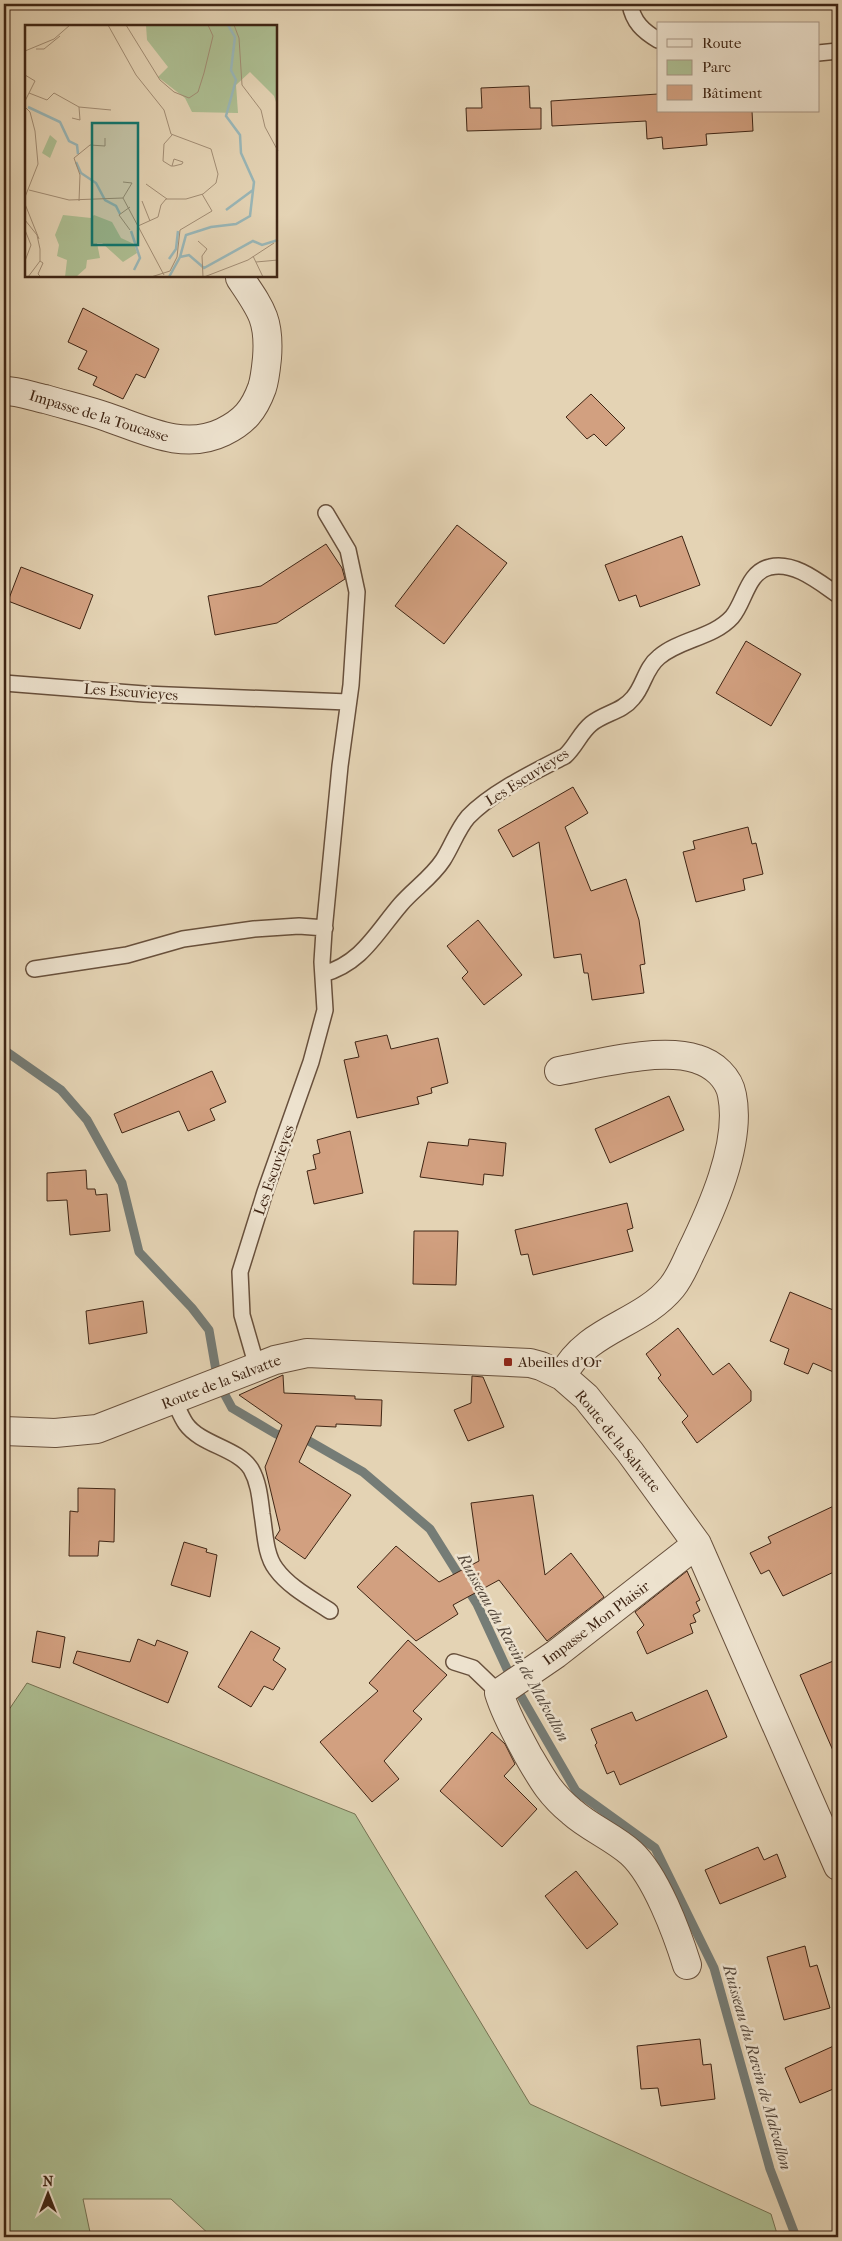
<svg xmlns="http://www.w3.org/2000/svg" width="842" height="2241" viewBox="0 0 842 2241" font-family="'IM FELL French Canon',serif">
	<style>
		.green { fill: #adbe92; stroke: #767253 }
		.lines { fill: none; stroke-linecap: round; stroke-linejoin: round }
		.stream { stroke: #757c76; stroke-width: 9 }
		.building { fill: #d2a080; stroke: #3f2514 }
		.lane-casing { stroke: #68503c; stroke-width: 18 }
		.street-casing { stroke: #68503c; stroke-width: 30 }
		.lane { stroke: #ede2ce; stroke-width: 15 }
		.street { stroke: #ede2ce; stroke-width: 28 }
		.poi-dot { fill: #8f2418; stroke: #ede2ce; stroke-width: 2 }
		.labels { text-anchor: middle; stroke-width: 5; stroke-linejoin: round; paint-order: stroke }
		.street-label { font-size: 15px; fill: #3f2514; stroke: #ede2ce }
		.poi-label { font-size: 15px; fill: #3f2514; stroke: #ede2ce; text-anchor: start }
		.water-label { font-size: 16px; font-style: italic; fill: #56493d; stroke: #ede2ce }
		.inset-river { fill: none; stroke: #99b6b7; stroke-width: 2.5 }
		.inset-road { fill: none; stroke: #a28d74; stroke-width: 1 }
		.view { fill: #0f766e; fill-opacity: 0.15; stroke: #0f766e; stroke-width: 2.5 }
		.inset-edge { fill: none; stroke: #3f2514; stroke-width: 2.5 }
	</style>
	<rect width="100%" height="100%" fill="#e4d3b4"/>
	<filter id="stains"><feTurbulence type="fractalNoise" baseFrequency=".004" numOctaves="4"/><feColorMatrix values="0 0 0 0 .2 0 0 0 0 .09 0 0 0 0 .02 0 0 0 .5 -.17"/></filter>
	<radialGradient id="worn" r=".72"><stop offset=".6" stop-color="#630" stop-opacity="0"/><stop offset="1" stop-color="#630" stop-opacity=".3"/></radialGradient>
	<!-- green -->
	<path class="green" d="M27,1683L355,1814L530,2104L771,2214L778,2237H212L171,2199H83L91,2237H4V1717Z"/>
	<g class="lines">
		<!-- stream -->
		<path class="stream" d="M4,1050L61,1090L87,1120L122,1183L139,1252L192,1308L209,1330L218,1382L232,1408L276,1434L309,1441L363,1472L430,1529L477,1604L514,1684L576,1791L655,1848L714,1968L770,2169L796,2237"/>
	</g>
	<!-- building -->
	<path class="building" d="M529,86L530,108H541V129L467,131L466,108H482L481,88Z
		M658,94V111H752L753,131L706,134L707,145L663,149L662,137L647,139L646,121L552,126L551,101Z
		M83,308L159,349L145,378L136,374L123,399L93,385L97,377L78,369L87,351L68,342Z
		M591,394L625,428L606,446L594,434L587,439L566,417Z
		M457,525L507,563L444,644L395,606Z
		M682,536L700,585L640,607L636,595L619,601L605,565Z
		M326,544L342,568L345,579L277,623L215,635L208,596L261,586Z
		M21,567L93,595L80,629L8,601Z
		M746,641L801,674L771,726L716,693Z
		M573,787L588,813L565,827L591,891L626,879L639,920L645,964L640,965L644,993L592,1000L588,973H584L581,954L554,958L539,842L513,857L498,830Z
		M748,827L752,844L756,843L763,874L743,879L745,890L696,902L683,852L695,849L693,841Z
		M478,920L522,975L484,1005L462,978L468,972L447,946Z
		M387,1035L391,1049L438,1038L448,1083L431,1088L432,1093L417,1097L419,1104L357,1118L344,1060L359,1057L355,1042Z
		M212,1071L226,1102L210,1109L215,1120L188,1131L179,1111L122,1133L114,1114Z
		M669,1096L684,1130L610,1163L595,1129Z
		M350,1131L363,1193L314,1204L307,1171L316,1169L313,1155L320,1153L317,1140Z
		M469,1139L506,1143L503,1176L484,1174L483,1185L420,1177L428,1142L468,1146Z
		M86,1170L87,1189H95L96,1195L107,1194L110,1231L70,1235L67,1200L47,1201V1173Z
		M627,1203L633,1228L627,1230L633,1251L533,1275L528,1254L521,1255L515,1230Z
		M414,1231H458L456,1285L413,1284Z
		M790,1292L838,1312V1374L813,1363L808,1374L784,1364L789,1349L770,1341Z
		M143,1301L147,1333L89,1344L86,1311Z
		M678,1328L713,1375L729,1363L751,1391V1401L697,1443L682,1422L688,1416L658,1378L661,1375L646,1354Z
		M283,1375L284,1393L355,1396V1399L382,1400L381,1426L336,1424V1427L316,1426L299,1462L351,1495L305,1559L275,1538L280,1530L265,1467L282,1425L239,1395Z
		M472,1376L483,1377L504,1427L468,1441L454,1410L471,1403Z
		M78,1488L115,1489L114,1542L99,1541L98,1556H69L70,1511L78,1512Z
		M533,1495L545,1575L571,1553L604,1597L547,1641L499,1580L453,1605L458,1614L416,1641L357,1587L396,1546L439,1582L479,1561L471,1503Z
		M838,1504V1570L783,1596L769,1570L761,1574L750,1553L771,1543L768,1537Z
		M184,1542L207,1549L206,1552L217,1555L210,1597L171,1585Z
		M687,1571L700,1600L696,1602L700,1611L693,1615L696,1622L690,1624L693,1633L647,1654L637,1632L644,1625L635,1612Z
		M37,1631L65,1637L60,1668L32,1662Z
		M251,1631L280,1648L273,1660L286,1669L273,1690L264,1686L251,1707L218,1687Z
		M138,1639L155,1646L157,1640L188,1652L168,1703L73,1663L77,1651L130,1662Z
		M408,1640L447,1675L413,1711L422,1719L384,1761L399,1779L372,1802L320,1742L378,1691L369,1683Z
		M838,1659V1762L800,1675Z
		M707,1690L727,1737L620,1785L614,1771L607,1774L595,1745L597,1743L591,1729L632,1712L636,1721Z
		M492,1732L505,1744L515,1764L504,1776L537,1809L502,1847L440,1791Z
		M758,1847L764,1860L777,1854L786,1877L720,1904L705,1870Z
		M576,1871L618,1924L587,1949L545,1896Z
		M805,1946L810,1967L817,1965L830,2008L784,2020L767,1957Z
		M700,2039L703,2065L711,2064L715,2099L661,2106L658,2088L641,2089L637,2046Z
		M838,2044V2087L800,2103L785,2068Z"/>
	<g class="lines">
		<defs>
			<path id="lane" d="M630,4C633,22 643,31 658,40
				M818,53L838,51
				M4,683L144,694L348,702
				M34,969L127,955L183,939L254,929L299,926L325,928
				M323,974C362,963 376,933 401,904C414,889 432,877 443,860C452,846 457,830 468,817C492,792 534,772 565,756C576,746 580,733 591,724C604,713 622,712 633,698C644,686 645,668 659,657C680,639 713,638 732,617C745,602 747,572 770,567C794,561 819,582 838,595
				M257,1367L242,1315L240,1272L265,1192L311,1062L325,1010L322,962L324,931L340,766L351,685L357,592L348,550L326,513
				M174,1400C178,1408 181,1417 186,1424C201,1445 238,1448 251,1469C259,1483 260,1499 262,1514C265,1531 265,1555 276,1569C289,1587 312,1599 330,1611
				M454,1662L473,1668L499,1693"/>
			<path id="street" d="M4,391C18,391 31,396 45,399C65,405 87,410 107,417C145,430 184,451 223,432C244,422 254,410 262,388C265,379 266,368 267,358C270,320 261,309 240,278
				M559,1071C597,1064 660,1047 697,1059C714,1064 729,1078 732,1095C742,1144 711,1211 690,1254C685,1265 680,1277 672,1287C640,1326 588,1327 562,1376
				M4,1431L55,1433L97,1429L275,1360L307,1353L530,1363L541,1366L562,1376L586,1397L630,1452L697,1544L838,1866
				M687,1965C677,1933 656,1876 631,1853C613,1837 590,1828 572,1812C550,1794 542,1779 528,1755C517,1734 506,1716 499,1693L556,1654L697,1544"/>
		</defs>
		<!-- lane casing -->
		<use href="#lane" class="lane-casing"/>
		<!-- street casing -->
		<use href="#street" class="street-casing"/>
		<!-- lane -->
		<use href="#lane" class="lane"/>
		<!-- street -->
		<use href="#street" class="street"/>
	</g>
	<!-- markers -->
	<rect class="poi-dot" x="503" y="1357" width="10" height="10" rx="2.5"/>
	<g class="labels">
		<!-- street labels -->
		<g class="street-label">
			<text transform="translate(99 416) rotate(17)" y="5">Impasse de la Toucasse</text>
			<text transform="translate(131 692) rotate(4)" y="5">Les Escuvieyes</text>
			<text transform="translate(527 777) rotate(-32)" y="5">Les Escuvieyes</text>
			<text transform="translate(274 1170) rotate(-71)" y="5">Les Escuvieyes</text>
			<text transform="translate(221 1382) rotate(-21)" y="5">Route de la Salvatte</text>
			<text transform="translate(618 1441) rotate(51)" y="5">Route de la Salvatte</text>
			<text transform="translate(596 1623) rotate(-37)" y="5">Impasse Mon Plaisir</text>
		</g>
		<!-- poi labels -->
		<g class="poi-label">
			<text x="518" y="1367">Abeilles d'Or</text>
		</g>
		<!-- water labels -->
		<g class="water-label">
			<text transform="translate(514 1647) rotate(61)" y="6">Ruisseau du Ravin de Malvallon</text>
			<text transform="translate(758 2067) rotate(74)" y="6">Ruisseau du Ravin de Malvallon</text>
		</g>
	</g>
	<!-- overview -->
	<g transform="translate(25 25)">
		<rect width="252" height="252" fill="#e4d3b4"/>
		<path d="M121,0H252V80L249,71L225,47L211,60L213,88L167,87L160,73L133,52L143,42L122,15ZM25,110L32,116L25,133L17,128ZM38,190L66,193L69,190L87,197L96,213L109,219L112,228L98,237L77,218H72L75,233L62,235L61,243L51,252H40L42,235L32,231L34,220L30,210Z" fill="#adbe92"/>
		<path class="inset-river" d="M3,82L35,97L44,116L52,120L53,129M51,137L56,148L71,158L80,175L91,181L95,189M201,185L228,165M106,206L115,233L109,245M155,232L164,230L179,243L228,216L237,220L253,215M144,234L151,224L153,206M144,252L155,232L161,210L186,202L211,199L225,191L229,157L216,128L215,110L201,91L211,55L206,45L210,12L203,0"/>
		<path class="inset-road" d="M83,0L111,50L139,85L146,109L186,124L193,149L191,158L178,169L161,174H141L136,180L133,192L113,201M101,0L135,55L149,67L164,73L173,67L179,48L188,11L183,0M209,0L214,13L217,60L236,85L240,102L253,126M11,24H19L35,11M0,26L29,14L45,0M0,50L10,56L0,76M4,68L22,75L29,68L54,82L86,85M0,82L5,87L10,106L13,139L0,172M47,93L55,95L54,82M147,110L139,119L138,136L146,141H149L157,139L158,137L149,134L147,141M98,157L107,158L98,173M121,159L142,174M4,165L44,175L98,173L139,250M54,176L55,150L49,133L65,120L80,121V113M117,176L125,196M0,179L14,214M0,195L12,210L15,224V236L3,252M0,205L6,220L0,236M105,205L94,190L105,182M173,216L182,224L177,231L178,252M228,231L238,252M15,236L18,238L13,249L16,252M231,237L253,235M126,252L145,246L152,232L155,205L187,186L177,169M179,252L223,235L249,218"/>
		<path class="view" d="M67,98H113V220H67Z"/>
		<rect width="252" height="252" class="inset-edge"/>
	</g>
	<!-- margin -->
	<rect width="842" height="2241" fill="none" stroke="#e4d3b4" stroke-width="20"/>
	<rect x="5" y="5" width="832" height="2231" fill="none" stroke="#3f2514" stroke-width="2.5"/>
	<rect x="10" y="10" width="822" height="2221" fill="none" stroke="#3f2514"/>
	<!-- legend -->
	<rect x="657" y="22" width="162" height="90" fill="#ede2ce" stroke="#a79684"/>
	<rect x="667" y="39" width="25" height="8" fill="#ede2ce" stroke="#a79684"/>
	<text x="702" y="48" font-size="15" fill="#3f2514">Route</text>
	<rect x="667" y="60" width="25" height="15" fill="#adbe92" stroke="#a79684"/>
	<text x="702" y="72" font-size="15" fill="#3f2514">Parc</text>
	<rect x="667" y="85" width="25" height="15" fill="#d2a080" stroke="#a79684"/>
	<text x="702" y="98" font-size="15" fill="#3f2514">Bâtiment</text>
	<!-- north arrow -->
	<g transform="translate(48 2194)" stroke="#ede2ce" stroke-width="4" paint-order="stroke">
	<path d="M0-4L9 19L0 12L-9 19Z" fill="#3f2514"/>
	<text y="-8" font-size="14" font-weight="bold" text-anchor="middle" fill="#3f2514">N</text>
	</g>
	<rect width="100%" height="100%" filter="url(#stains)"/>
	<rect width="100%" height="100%" fill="url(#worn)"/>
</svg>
